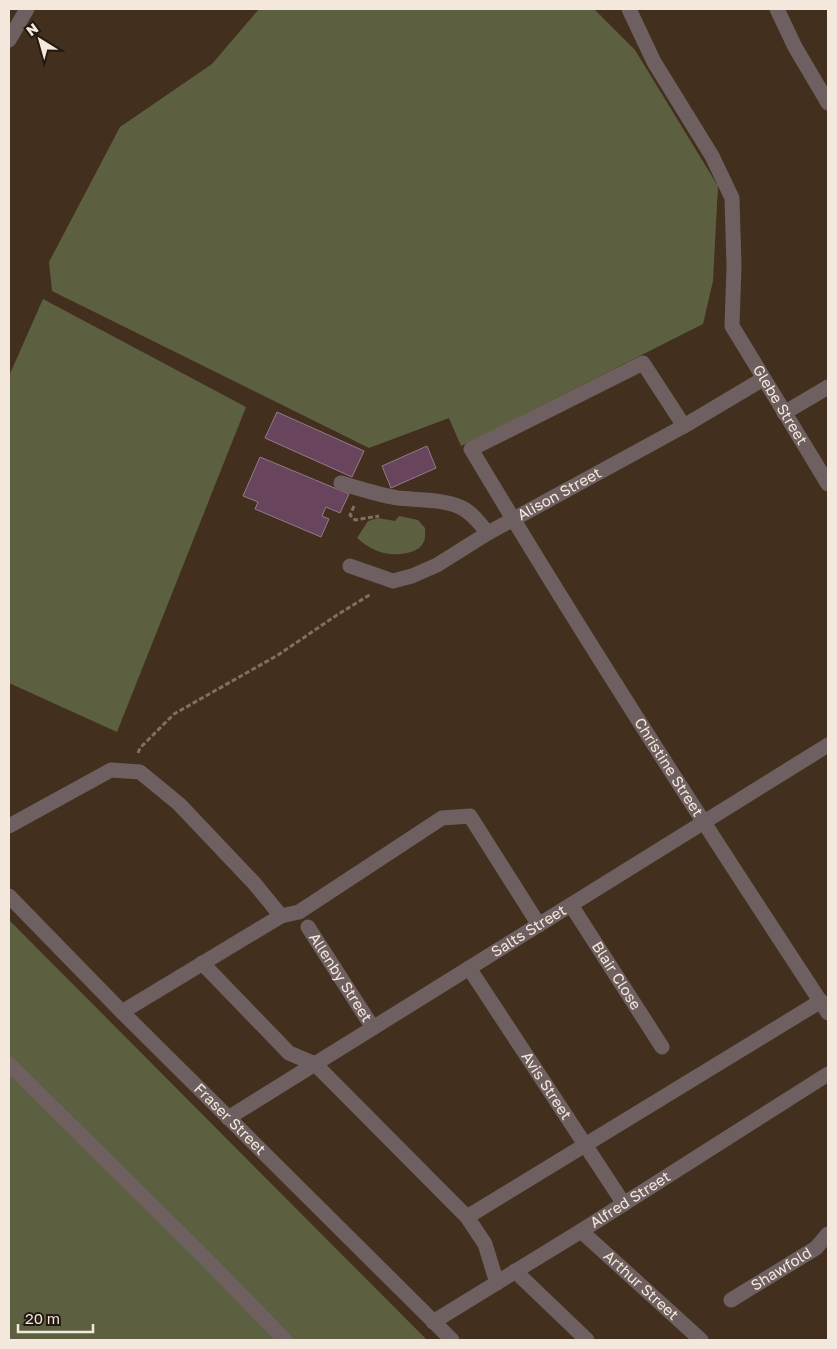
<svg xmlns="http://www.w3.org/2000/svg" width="837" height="1349" viewBox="0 0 837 1349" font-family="'Golos Text',sans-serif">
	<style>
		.green { fill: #5c6041 }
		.building { fill: #68445d; stroke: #947a8c }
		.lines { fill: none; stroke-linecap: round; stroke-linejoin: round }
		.path { stroke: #807060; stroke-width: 3; stroke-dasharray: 5 2.5; stroke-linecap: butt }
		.minor { stroke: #6e6060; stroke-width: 15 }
		.labels { text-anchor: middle; stroke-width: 4; stroke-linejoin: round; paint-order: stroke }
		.street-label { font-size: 15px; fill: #f4e8dc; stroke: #221911 }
	</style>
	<rect width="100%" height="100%" fill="#422f1d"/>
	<!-- green -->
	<path class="green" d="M259,9H594L635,50L718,186L713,281L703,324L461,446L449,418L369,448L52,291L49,262L120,127L212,64Z
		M43,299L246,407L117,732L9,683V376Z
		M399,516L418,520L425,528C425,532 426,539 423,543C421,548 416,550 411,552C390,558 373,552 357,538L368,521L378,518L395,521Z
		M9,920L427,1340H9Z"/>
	<!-- building -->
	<path class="building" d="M277,412L364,451L352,477L265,438Z
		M427,446L436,468L391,488L382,466Z
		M260,457L349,494L340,513L326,507L322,516L329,519L321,537L255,509L258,502L243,496Z"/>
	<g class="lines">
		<!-- path -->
		<path class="path" d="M354,506L350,515L355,520L379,516
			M138,753L140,748L174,714L278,655L337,615L371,594"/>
		<!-- minor -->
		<g class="minor">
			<path id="s1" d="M629,9L654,62L712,156L732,198L734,266L732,326L828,484"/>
			<path d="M777,9L795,47L828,103"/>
			<path d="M9,40L27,9"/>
			<path d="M784,413L828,387"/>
			<path id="s2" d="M684,426L643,363L471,449C585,640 706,827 828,1013"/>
			<path d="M341,483C360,489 379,495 398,498C418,500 441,499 460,507C472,512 480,524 488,533"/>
			<path id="s3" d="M350,566L393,581L412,576L437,565L488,533L684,426L763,379"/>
			<path d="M9,826L111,770L140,772L179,804L254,883L281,916"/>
			<path id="s4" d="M9,896L122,1012L452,1340"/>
			<path id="s5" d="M571,905L662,1047"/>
			<path id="s6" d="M308,927L373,1028"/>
			<path d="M202,963L289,1053L315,1064L467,1217L485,1244L497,1283"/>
			<path id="s7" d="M469,968L624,1204"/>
			<path d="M122,1012L281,916L299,912L442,818L470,816L539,925"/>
			<path d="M9,1064L207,1260L285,1340"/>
			<path id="s8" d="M228,1118L828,745"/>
			<path d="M467,1217L821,1001"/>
			<path id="s9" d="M581,1231L701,1340"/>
			<path d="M515,1271L587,1340"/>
			<path id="s10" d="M731,1300L816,1248L828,1234"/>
			<path id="s11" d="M433,1322L581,1231L828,1074"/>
		</g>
	</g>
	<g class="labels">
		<!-- street labels -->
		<g class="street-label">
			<text dy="5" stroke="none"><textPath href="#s1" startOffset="436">Glebe Street</textPath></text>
			<text dy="5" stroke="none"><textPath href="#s3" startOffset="234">Alison Street</textPath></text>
			<text dy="5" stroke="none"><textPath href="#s2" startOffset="642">Christine Street</textPath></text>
			<text dy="5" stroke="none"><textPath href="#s8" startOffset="354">Salts Street</textPath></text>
			<text dy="5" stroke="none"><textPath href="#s5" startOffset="84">Blair Close</textPath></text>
			<text dy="5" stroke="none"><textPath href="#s6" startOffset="60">Allenby Street</textPath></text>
			<text dy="5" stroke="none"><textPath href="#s7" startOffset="141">Avis Street</textPath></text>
			<text dy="5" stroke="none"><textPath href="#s4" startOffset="314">Fraser Street</textPath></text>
			<text dy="5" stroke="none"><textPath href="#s11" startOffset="232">Alfred Street</textPath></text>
			<text dy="5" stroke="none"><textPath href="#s10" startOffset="59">Shawfold</textPath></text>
			<text dy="5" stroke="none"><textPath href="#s9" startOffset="81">Arthur Street</textPath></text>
		</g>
	</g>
	<!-- border -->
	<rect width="837" height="1349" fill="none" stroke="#f4e8dc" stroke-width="20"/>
	<!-- north arrow -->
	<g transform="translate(40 40) rotate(323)" stroke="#221911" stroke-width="4" paint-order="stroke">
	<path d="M0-4L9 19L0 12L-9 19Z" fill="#f4e8dc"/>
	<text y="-8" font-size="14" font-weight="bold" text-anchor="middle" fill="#f4e8dc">N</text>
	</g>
	<!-- scale -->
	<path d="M18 1324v8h75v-8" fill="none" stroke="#f4e8dc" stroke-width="2.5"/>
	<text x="25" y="1324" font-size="15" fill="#f4e8dc" stroke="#221911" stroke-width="4" paint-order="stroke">20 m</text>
</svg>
